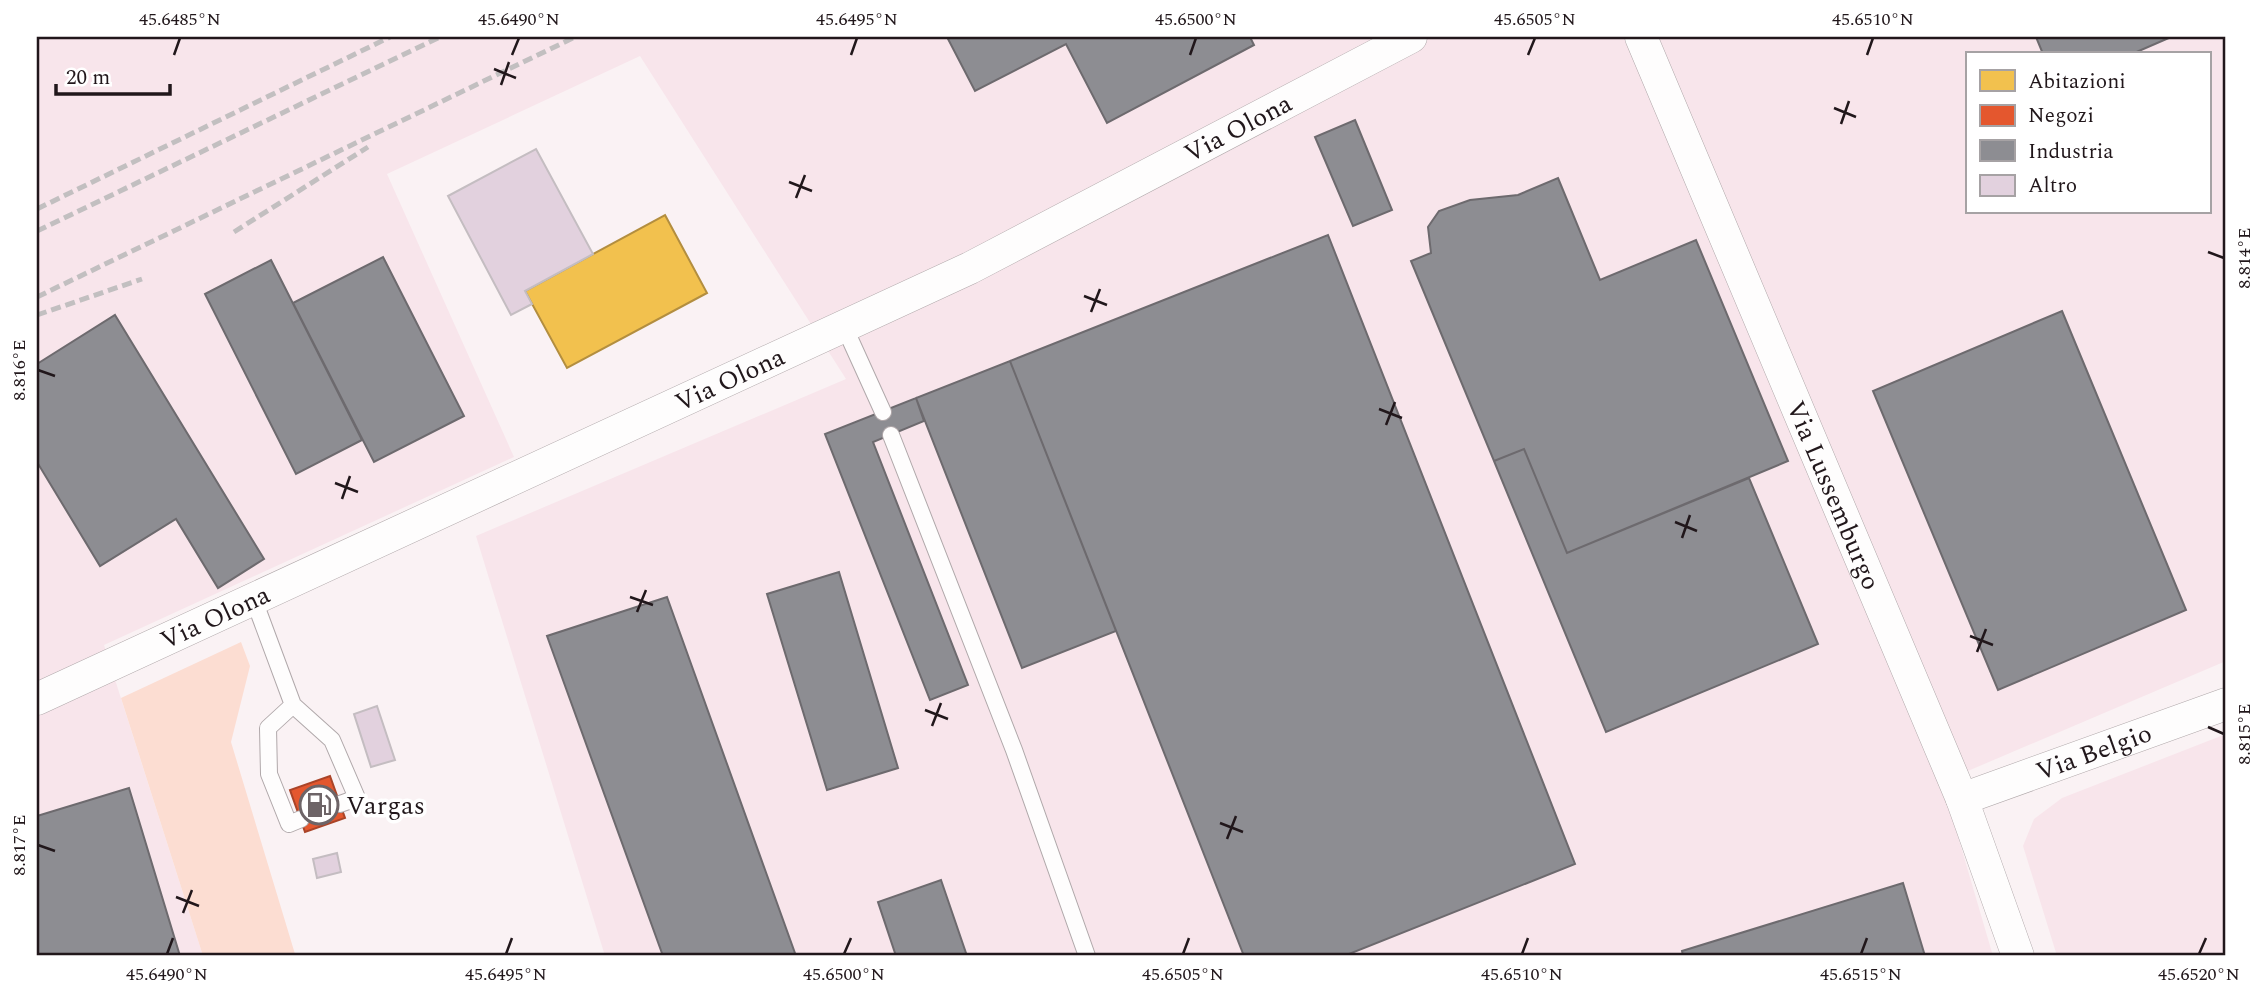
<svg xmlns="http://www.w3.org/2000/svg" width="2263" height="993" viewBox="0 0 2263 993" font-family="Spectral,serif">
	<style>
		.built { fill: #f8e5eb; fill-rule: evenodd }
		.green { fill: #fcddd2 }
		.homes { fill: #f2c14e; stroke: #b38e3f; stroke-width: 2 }
		.shops { fill: #e4572e; stroke: #aa4428; stroke-width: 2 }
		.industry { fill: #8d8d92; stroke: #6d6a6e; stroke-width: 2 }
		.building { fill: #e2d1de; stroke: #c4bdc1; stroke-width: 2 }
		.lines { fill: none; stroke-linecap: round; stroke-linejoin: round }
		.lane-casing { stroke: #b0a8aa; stroke-width: 18 }
		.street-casing { stroke: #b0a8aa; stroke-width: 33 }
		.lane { stroke: #fefdfd; stroke-width: 16 }
		.street { stroke: #fefdfd; stroke-width: 32 }
		.rail { stroke: #c2bfc0; stroke-width: 5; stroke-dasharray: 10 5; stroke-linecap: butt }
		.ticks { fill: none; stroke: #21171b; stroke-width: 2.5 }
		.labels { text-anchor: middle; stroke-width: 7; stroke-linejoin: round; paint-order: stroke }
		.street-label { font-size: 26px; fill: #21171b; stroke: #fff }
		.poi-label { font-size: 26px; fill: #21171b; stroke: #fff; text-anchor: start }
		.neatline { fill: none; stroke: #21171b; stroke-width: 2.5 }
		.ticks-label { font-size: 18px; text-anchor: middle; fill: #21171b }
	</style>
	<rect width="100%" height="100%" fill="#faf2f4"/>
	<!-- built -->
	<path class="built" d="M37,37H2226V661L1942,782L1993,956H605L476,536L846,379L640,56L387,174L514,457L104,645L203,956H37ZM1967,54H2209V212H1967Z
		M2226,734V956H2057L2023,846L2034,819L2062,798Z"/>
	<!-- green -->
	<path class="green" d="M241,642L250,666L231,742L295,954L359,956H203L121,698Z"/>
	<!-- homes -->
	<path class="homes" d="M665,215L707,293L567,368L525,291Z"/>
	<!-- shops -->
	<path class="shops" d="M330,776L345,818L305,832L290,790Z"/>
	<!-- industry -->
	<path class="industry" d="M947,37H1250L1254,45L1107,123L1066,44L975,91Z
		M2036,37H2171L2132,54H2043Z
		M1355,120L1392,210L1353,226L1315,137Z
		M1558,178L1600,280L1696,240L1788,461L1567,553L1524,449L1494,461L1411,261L1431,253L1428,227L1439,211L1470,200L1518,195Z
		M1328,235L1575,864L1344,956H1244L1010,361Z
		M383,257L464,416L374,462L293,303Z
		M271,260L362,440L296,474L205,294Z
		M2062,311L2186,610L1998,690L1873,391Z
		M115,315L264,559L218,588L176,519L100,566L37,462V364Z
		M1010,361L1116,631L1022,668L916,398Z
		M916,398L924,421L873,442L968,685L930,700L825,434Z
		M1524,449L1567,553L1749,478L1818,644L1606,732L1494,461Z
		M839,572L898,768L827,790L767,594Z
		M667,597L796,956H663L547,636Z
		M129,788L180,956H37V816Z
		M941,880L967,956H896L878,902Z
		M1903,883L1925,956H1683L1682,951Z"/>
	<!-- building -->
	<path class="building" d="M536,149L593,254L525,291L532,304L511,315L448,196Z
		M377,706L395,760L371,767L354,714Z
		M337,853L341,872L317,878L313,859Z"/>
	<g class="lines">
		<defs>
			<path id="lane" d="M844,326L883,412
				M891,435L1014,750L1087,956
				M254,600L293,705
				M301,819L289,824L269,774L268,728L293,705L332,740L357,798L340,804"/>
			<g id="street">
				<path id="s1" d="M1641,37L1962,799L2018,956"/>
				<path id="s2" d="M37,699L970,268L1411,37"/>
				<path id="s3" d="M1962,799L2226,704"/>
			</g>
		</defs>
		<!-- lane casing -->
		<use href="#lane" class="lane-casing"/>
		<!-- street casing -->
		<use href="#street" class="street-casing"/>
		<!-- lane -->
		<use href="#lane" class="lane"/>
		<!-- street -->
		<use href="#street" class="street"/>
		<!-- rail -->
		<path class="rail" d="M37,209L390,37
			M37,231L440,37
			M234,232L368,147
			M37,297L575,37
			M37,315L142,279"/>
	</g>
	<!-- ticks -->
	<path class="ticks" d="M174,55L180,38M512,55L519,38M851,55L857,38M1190,55L1196,38M1528,55L1535,38M1867,55L1873,38M494,69L516,78M501,85L509,62M1834,108L1856,117M1841,124L1849,101M789,182L812,191M796,198L805,175M2208,252L2224,258M1084,296L1107,305M1091,312L1100,289M38,370L55,376M1379,409L1402,418M1386,425L1395,402M335,483L358,492M342,499L350,476M1675,522L1697,531M1682,538L1690,515M630,597L653,605M637,612L646,590M1970,636L1993,645M1977,652L1986,629M925,710L948,719M932,726L941,703M2208,727L2224,734M1220,823L1243,832M1227,839L1236,816M38,845L55,851M176,897L199,906M183,913L192,890M167,954L173,938M506,954L512,938M844,954L851,938M1183,954L1189,938M1522,954L1528,938M1861,954L1867,938M2199,954L2206,938"/>
	<!-- icons -->
	<defs>
		<symbol id="fuel-ring" viewBox="-11 -11 22 22"><circle r="9.5" fill="#fff" stroke="#6d6467" stroke-width="1.5"/><path d="M-5.5-6h7V0h2V4h1.3V-2.5L3-4.5l.8-.8L6-3V5H2.5V1h-1V6h-7ZM-4.2-4.7v3.2H.2V-4.7Z" fill="#6d6467"/></symbol>
	</defs>
	<g fill-rule="evenodd">
		<use href="#fuel-ring" x="297" y="783" width="44" height="44"/>
	</g>
	<g class="labels">
		<!-- street labels -->
		<g class="street-label">
			<text dy="9" stroke="none"><textPath href="#s2" startOffset="1330">Via Olona</textPath></text>
			<text dy="9" stroke="none"><textPath href="#s2" startOffset="763">Via Olona</textPath></text>
			<text dy="9" stroke="none"><textPath href="#s1" startOffset="497">Via Lussemburgo</textPath></text>
			<text dy="9" stroke="none"><textPath href="#s2" startOffset="196">Via Olona</textPath></text>
			<text dy="9" stroke="none"><textPath href="#s3" startOffset="140">Via Belgio</textPath></text>
		</g>
		<!-- poi labels -->
		<g class="poi-label">
			<text x="346" y="814">Vargas</text>
		</g>
	</g>
	<!-- border -->
	<rect width="2263" height="993" fill="none" stroke="#ffffff" stroke-width="77"/>
	<!-- legend -->
	<rect x="1966" y="52" width="245" height="161" fill="#ffffff" stroke="#a6a2a4" stroke-width="2"/>
	<rect x="1980" y="70" width="35" height="21" fill="#f2c14e" stroke="#a6a2a4" stroke-width="2"/>
	<text x="2028" y="88" font-size="21" fill="#21171b">Abitazioni</text>
	<rect x="1980" y="105" width="35" height="21" fill="#e4572e" stroke="#a6a2a4" stroke-width="2"/>
	<text x="2028" y="122" font-size="21" fill="#21171b">Negozi</text>
	<rect x="1980" y="140" width="35" height="21" fill="#8d8d92" stroke="#a6a2a4" stroke-width="2"/>
	<text x="2028" y="158" font-size="21" fill="#21171b">Industria</text>
	<rect x="1980" y="175" width="35" height="21" fill="#e2d1de" stroke="#a6a2a4" stroke-width="2"/>
	<text x="2028" y="192" font-size="21" fill="#21171b">Altro</text>
	<!-- scale -->
	<path d="M56 84v10h114v-10" fill="none" stroke="#21171b" stroke-width="3.5"/>
	<text x="66" y="84" font-size="21" fill="#21171b" stroke="#ffffff" stroke-width="5" paint-order="stroke">20 m</text>
	<rect x="38" y="38" width="2186" height="916" class="neatline"/>
	<g class="ticks-label">
		<text x="180" y="25">45.6485°N</text>
		<text x="519" y="25">45.6490°N</text>
		<text x="857" y="25">45.6495°N</text>
		<text x="1196" y="25">45.6500°N</text>
		<text x="1535" y="25">45.6505°N</text>
		<text x="1873" y="25">45.6510°N</text>
		<text transform="translate(2244 258) rotate(-90)" y="6">8.814°E</text>
		<text transform="translate(19 370) rotate(-90)" y="6">8.816°E</text>
		<text transform="translate(2244 734) rotate(-90)" y="6">8.815°E</text>
		<text transform="translate(19 845) rotate(-90)" y="6">8.817°E</text>
		<text x="167" y="980">45.6490°N</text>
		<text x="506" y="980">45.6495°N</text>
		<text x="844" y="980">45.6500°N</text>
		<text x="1183" y="980">45.6505°N</text>
		<text x="1522" y="980">45.6510°N</text>
		<text x="1861" y="980">45.6515°N</text>
		<text x="2199" y="980">45.6520°N</text>
	</g>
</svg>
